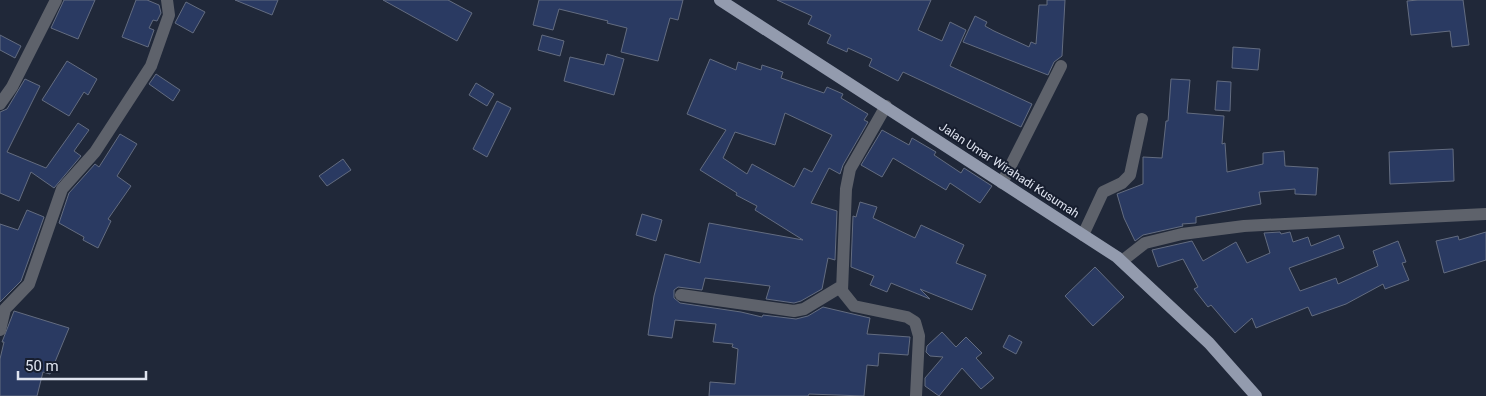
<svg xmlns="http://www.w3.org/2000/svg" width="1486" height="396" viewBox="0 0 1486 396" font-family="Roboto,sans-serif">
	<style>
		.building { fill: #2a3a62; stroke: #636c80; fill-rule: evenodd }
		.lines { fill: none; stroke-linecap: round; stroke-linejoin: round }
		.minor { stroke: #5e626b; stroke-width: 12 }
		.major { stroke: #939bae; stroke-width: 12 }
		.labels { text-anchor: middle; stroke-width: 4; stroke-linejoin: round; paint-order: stroke }
		.street-label { font-size: 12px; fill: #dfe4f0; stroke: #171e2f }
	</style>
	<rect width="100%" height="100%" fill="#202839"/>
	<!-- building -->
	<path class="building" d="M64,0H95L78,39L51,28Z
		M136,0H147L159,5L161,13L157,21L153,20L149,28L154,30L148,47L122,37Z
		M235,0H278L272,15Z
		M383,0H448L472,13L457,41Z
		M539,0H683L678,20L670,18L658,61L621,52L627,28L607,23L608,21L559,9L553,30L533,25Z
		M777,0H931L918,30L942,41L950,22L966,30L950,66L1032,104L1021,127L903,72L898,81L869,66L872,59L848,48L847,52L827,43L831,35L808,24L812,16Z
		M1047,0H1065L1062,56L1054,62L1048,75L963,42L975,16L987,22L985,26L994,31L1029,47L1031,42L1036,44L1039,5H1047Z
		M1418,0H1463L1469,45L1452,47L1450,31L1411,35L1407,1Z
		M186,2L205,12L193,33L175,23Z
		M0,35L21,46L15,58L0,50Z
		M542,35L564,41L560,56L538,50Z
		M1233,47L1260,49L1258,70L1232,68Z
		M607,54L624,59L614,95L564,81L570,57L604,65Z
		M710,59L736,70L738,62L761,70L762,65L783,72L781,78L824,93L827,87L843,94L841,98L868,114L864,120L868,122L843,165L840,174L829,168L811,203L837,211L835,260L828,258L822,289L801,301L794,303L766,299L770,286L705,278L702,290L678,287L674,290V298L680,303L741,312L762,317L763,315L796,319L808,316L823,307L870,318L867,334L910,337L908,355L879,353L878,366L867,365L864,396L809,394L808,396H709L710,382L735,384L738,349L732,347L733,344L713,342L716,324L675,320L672,338L648,335L654,296L665,254L700,263L709,223L803,240L755,210L757,206L736,195L737,193L700,170L726,130L687,114ZM785,113L832,135L812,172L804,168L794,187L752,164L747,174L723,158L735,132L775,145Z
		M67,61L97,79L88,95L84,92L69,116L42,100Z
		M156,74L180,90L173,101L149,84Z
		M25,79L40,86L7,152L46,168L78,123L89,130L74,151L81,156L54,188L31,172L19,201L0,193V112L7,109Z
		M1171,79L1190,80L1187,113L1224,116L1222,144L1225,143L1227,172L1263,164V153L1284,151L1285,166L1318,168L1316,195L1295,194V189L1259,192L1261,204L1196,217V223L1182,224L1183,226L1143,235L1135,241L1124,218L1117,194L1143,184V157L1162,158L1166,121H1168Z
		M1217,81L1231,82L1230,111L1215,110Z
		M476,83L494,94L487,106L469,95Z
		M497,101L511,108L487,157L473,149Z
		M882,130L909,145L912,138L936,152L934,155L961,173L964,168L992,186L980,203L950,183L946,190L893,158L882,177L861,165Z
		M120,134L137,144L117,176L131,186L108,219L111,221L98,248L83,240L84,237L59,223L69,193L95,164L99,167Z
		M1453,149L1454,181L1390,184L1389,152Z
		M343,159L351,170L327,186L319,176Z
		M860,202L877,207L873,218L915,238L921,225L964,245L956,263L986,275L972,310L920,289L930,299L891,283L887,292L870,285L874,276L851,267L853,216L856,217Z
		M27,210L44,217L21,281L0,302V224L18,230Z
		M642,214L662,220L656,241L636,235Z
		M1280,232L1281,234L1290,232L1293,242L1308,237L1311,246L1339,235L1344,248L1289,268L1300,291L1336,278L1338,284L1378,266L1373,251L1398,241L1406,262L1402,263L1409,280L1385,289L1383,284L1346,304L1312,316L1308,307L1256,328L1252,318L1235,333L1211,305L1208,307L1194,289L1198,287L1183,259L1158,267L1152,250L1192,241L1203,261L1236,242L1247,263L1270,253L1264,233Z
		M1486,232V260L1444,273L1436,241L1458,236L1459,240Z
		M1095,267L1124,297L1093,326L1065,296Z
		M14,311L69,328L50,374L43,372L37,396H0V359L4,342H2Z
		M942,332L956,347L966,337L982,353L976,358L994,378L981,389L962,368L939,396L925,386V378L943,357L930,356L926,352L927,346Z
		M1009,335L1022,342L1016,354L1003,347Z"/>
	<g class="lines">
		<!-- minor -->
		<path class="minor" d="M0,104L12,87L56,0
			M886,106L850,169L846,189L842,291L854,306L907,317L915,322L919,336L916,396
			M1002,183L1061,66
			M1083,235L1103,192L1122,183L1130,175L1142,119
			M1122,261L1145,243L1182,234L1244,226L1486,214
			M681,295L794,311L804,309L842,286
			M0,330L5,309L29,284L62,189L95,152L151,66L169,15L167,0"/>
		<!-- major -->
		<path class="major" d="M720,0L1117,257L1209,343L1256,396"/>
	</g>
	<g class="labels">
		<!-- street labels -->
		<g class="street-label">
			<text transform="translate(1009 170) rotate(33)" y="4">Jalan Umar Wirahadi Kusumah</text>
		</g>
	</g>
	<!-- scale -->
	<path d="M18 371v8h128v-8" fill="none" stroke="#dfe4f0" stroke-width="2.5"/>
	<text x="25" y="371" font-size="15" fill="#dfe4f0" stroke="#171e2f" stroke-width="4" paint-order="stroke">50 m</text>
</svg>
